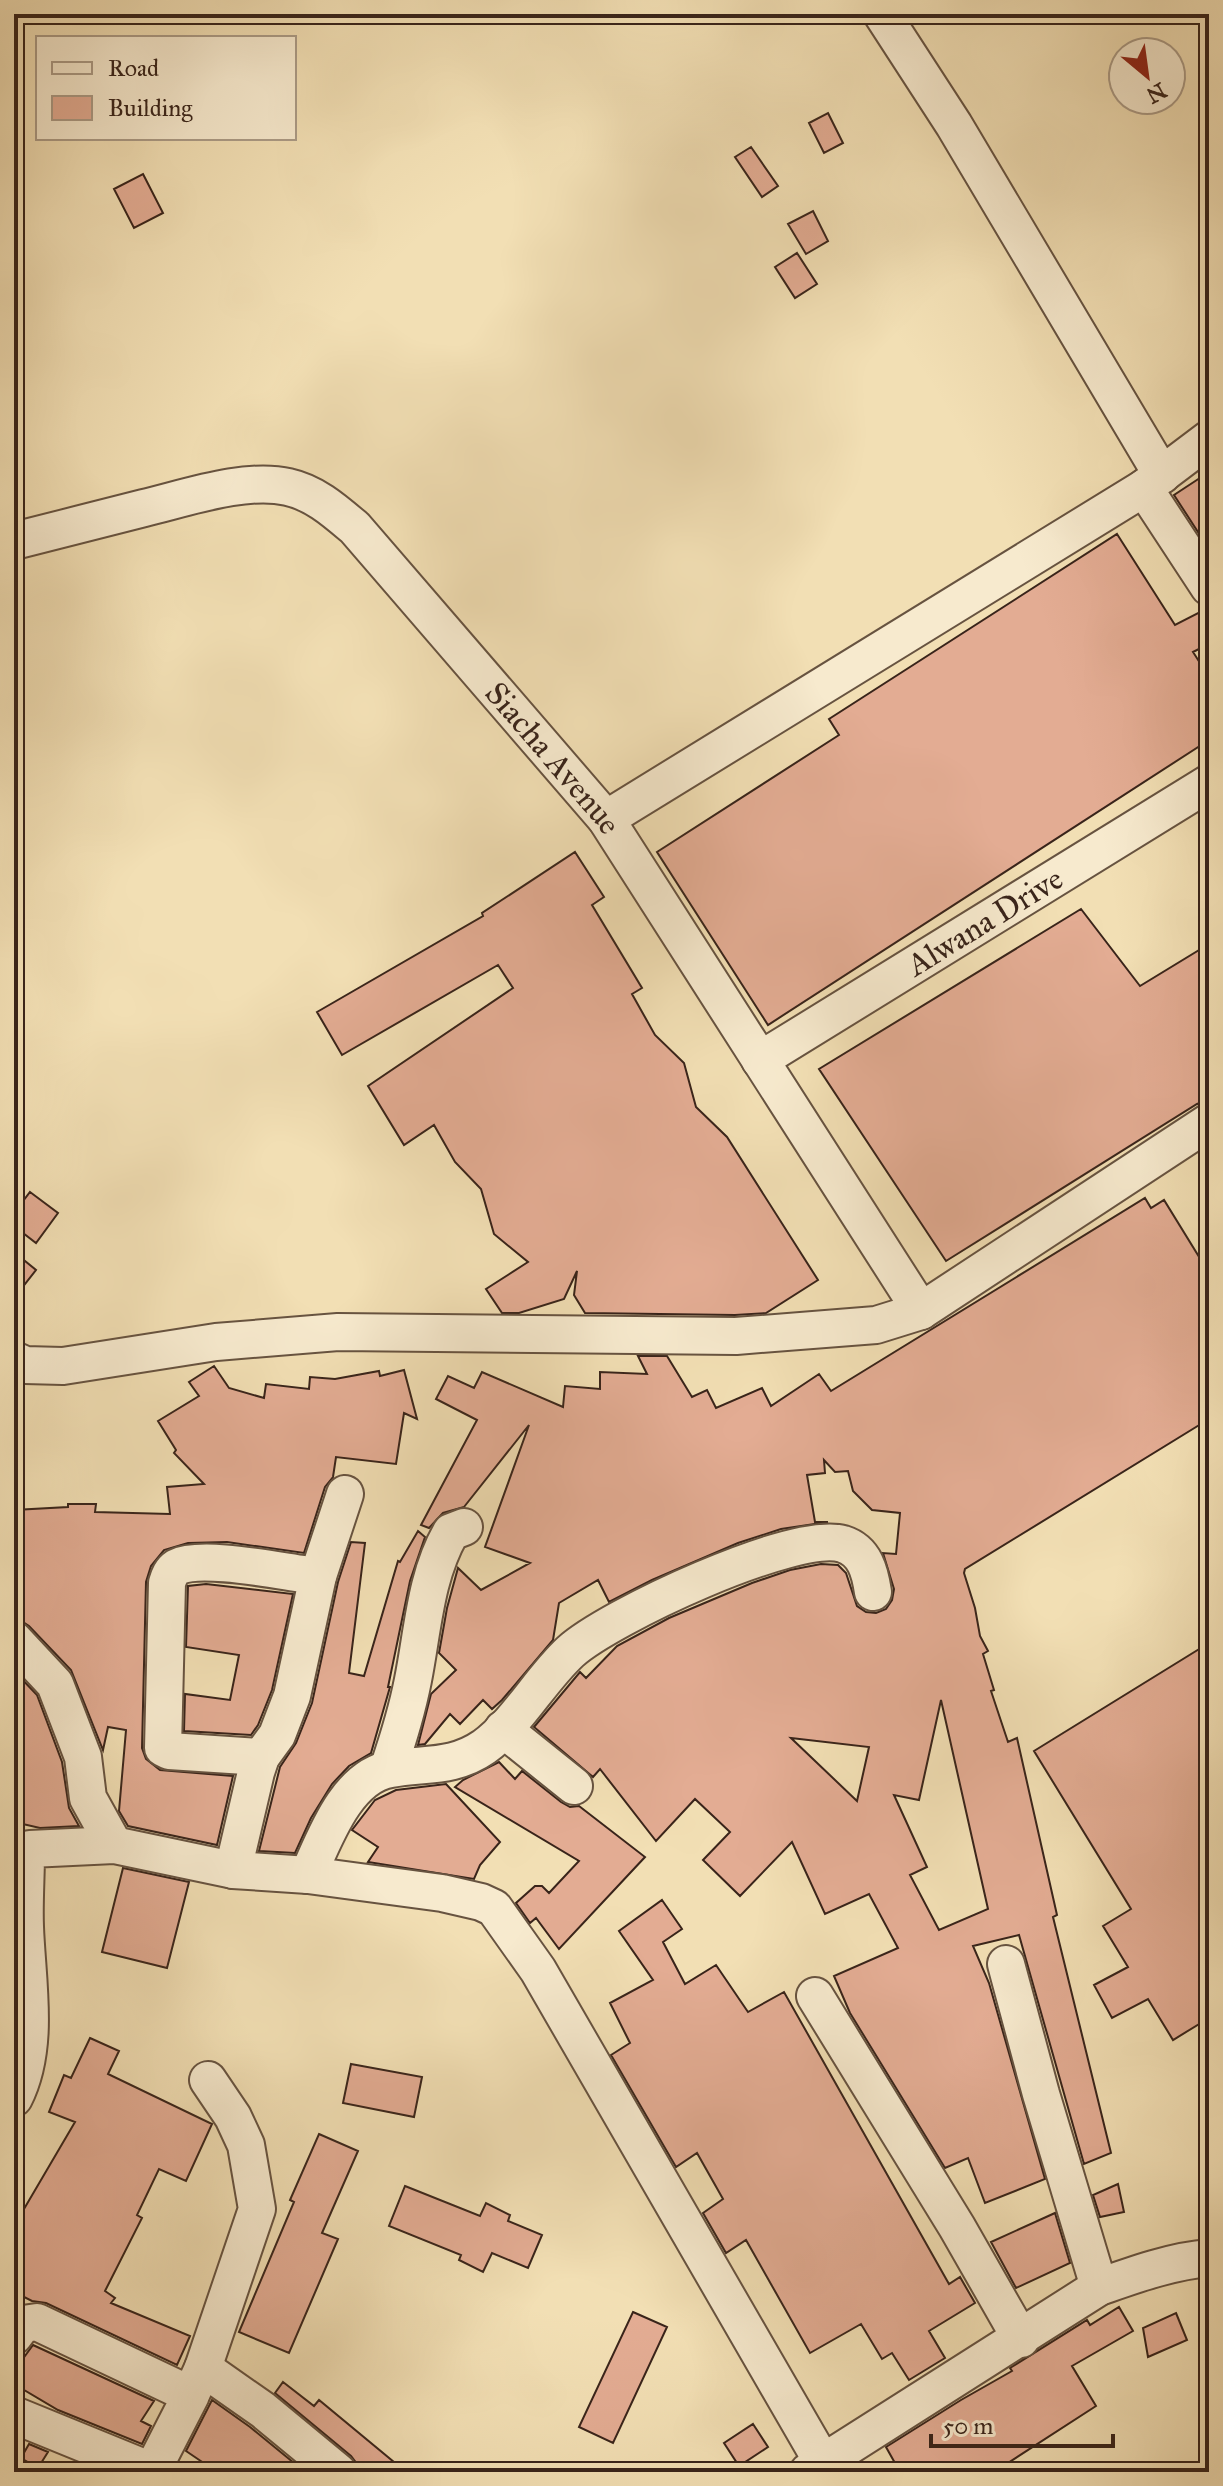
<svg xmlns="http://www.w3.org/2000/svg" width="1223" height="2486" viewBox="0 0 1223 2486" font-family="'IM FELL Great Primer',serif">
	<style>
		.building { fill: #e3ac93; stroke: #39241a; stroke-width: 2; fill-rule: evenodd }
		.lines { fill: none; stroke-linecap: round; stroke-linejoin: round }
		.minor-casing { stroke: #675340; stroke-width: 40 }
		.minor { stroke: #f7eace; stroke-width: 36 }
		.labels { text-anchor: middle; stroke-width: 7; stroke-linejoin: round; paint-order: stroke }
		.street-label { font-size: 32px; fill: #39241a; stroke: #f7eace }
	</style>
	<rect width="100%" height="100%" fill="#f2dfb4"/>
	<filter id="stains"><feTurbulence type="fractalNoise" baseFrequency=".0025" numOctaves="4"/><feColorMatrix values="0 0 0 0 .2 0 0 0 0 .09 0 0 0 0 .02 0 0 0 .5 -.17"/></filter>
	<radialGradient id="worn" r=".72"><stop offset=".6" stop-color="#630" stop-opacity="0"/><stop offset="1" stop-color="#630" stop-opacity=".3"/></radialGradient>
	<!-- building -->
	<path class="building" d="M828,113L843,143L824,153L809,123Z
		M751,147L778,186L762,197L735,157Z
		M143,174L163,213L134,228L114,189Z
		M813,211L828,241L806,254L788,224Z
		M797,253L817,284L795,298L775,267Z
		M1209,472V549L1174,495Z
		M1117,534L1175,625L1202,611L1209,624V644L1193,652L1209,677V740L768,1025L657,852L839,735L829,719Z
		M575,852L604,897L592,905L642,988L632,994L655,1035L684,1063L696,1107L727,1137L818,1280L766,1313L735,1315L585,1313L574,1295L577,1271L564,1299L519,1313H502L486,1289L528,1262L494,1234L481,1189L455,1162L434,1125L404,1145L368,1086L513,988L498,965L342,1055L317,1012L483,916L482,913Z
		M1081,909L1140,986L1209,944V1100L1197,1104L946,1261L819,1069Z
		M30,1192L58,1213L36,1243L14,1226V1213Z
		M1145,1198L1151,1208L1164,1200L1209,1273V1419L965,1569L964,1573L975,1608L980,1636L988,1651L983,1654L994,1690L991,1691L1008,1742L1017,1738L1057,1915L1053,1917L1111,2153L1084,2164L1019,1935L973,1946L989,1983L1045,2179L985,2203L968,2158L945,2168L850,2013L834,1976L898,1948L869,1894L825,1914L792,1842L740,1896L703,1860L730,1832L695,1799L656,1841L600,1769L593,1777L534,1727L580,1672L586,1678L617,1646L669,1618L752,1583L790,1570L821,1564L838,1565L846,1573L857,1606L866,1612L876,1613L886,1609L892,1600L894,1589L883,1553L896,1554L900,1513L872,1510L853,1491L848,1471L835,1472L824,1460L825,1473L807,1475L815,1522H828L781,1529L738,1543L652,1580L609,1602L598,1580L559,1603L553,1640L502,1700L492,1709L483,1700L460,1724L450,1714L425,1744L418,1745L431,1694L456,1670L439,1653L447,1608L458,1568L481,1590L530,1563L485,1547L529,1425L464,1507L443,1513L429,1528L421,1525L477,1420L436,1399L448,1376L474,1388L482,1372L563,1407L565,1386L600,1389V1372L647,1374L638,1356H667L692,1397L707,1390L716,1408L762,1388L771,1406L819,1374L831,1391ZM941,1700L988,1909L939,1930L910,1875L927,1867L894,1795L919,1800ZM791,1738L869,1747L857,1801Z
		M14,1252L36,1270L14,1298Z
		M214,1366L229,1388L264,1398L266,1384L309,1389L310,1377L335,1379L379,1371L380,1376L404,1370L417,1419L404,1413L396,1464L336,1457L333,1477L325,1487L304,1553L227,1542L188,1543L164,1550L151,1566L146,1582L142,1748L146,1759L160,1770L233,1776L217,1845L128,1826L119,1811L126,1730L108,1727L103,1750L71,1670L29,1626L14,1616V1510L68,1507V1504H96L95,1512L170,1514L167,1487L204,1484L174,1453L176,1450L158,1421L199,1396L189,1382Z
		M418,1531L425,1537L410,1581L388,1687H390L371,1753L349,1766L332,1784L311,1818L295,1853L259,1851L280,1767L296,1743L312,1703L338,1582L351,1542L365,1543L349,1673L364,1676L398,1561L400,1562Z
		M206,1584L293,1594L272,1690L258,1725L251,1735L184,1731L185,1694L230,1700L239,1655L186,1647L188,1586Z
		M1209,1643V2018L1173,2040L1148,1999L1112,2018L1094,1985L1128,1967L1103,1926L1131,1909L1034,1751Z
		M18,1675L37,1695L62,1762L69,1808L79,1826L40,1828L14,1822V1676Z
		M499,1762L515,1779L522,1771L561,1802L570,1807L579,1806L645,1857L559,1949L536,1918L530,1923L516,1903L535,1886H542L549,1893L579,1861L455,1787L463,1780Z
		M446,1784L500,1842L480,1865L474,1879L368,1862L378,1847L352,1830L375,1800L396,1790Z
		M123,1868L189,1882L167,1968L102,1952Z
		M662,1900L682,1929L663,1942L685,1984L716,1965L748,2012L784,1992L949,2284L960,2277L975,2303L929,2331L945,2358L909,2380L892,2353L882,2359L861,2324L810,2353L746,2240L726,2253L703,2213L723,2199L697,2153L676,2167L611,2055L630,2043L610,2003L653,1980L619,1931Z
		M90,2038L119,2051L108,2074L212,2124L186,2181L159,2169L137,2215L142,2218L105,2291L115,2298L111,2303L190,2336L177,2365L46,2303L32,2301L14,2292V2226L75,2122L49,2112L64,2075L71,2078Z
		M351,2064L422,2077L414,2117L343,2103Z
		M319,2134L358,2151L322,2233L338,2239L289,2353L239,2332L294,2202L290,2200Z
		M1118,2184L1124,2212L1100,2217L1093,2195Z
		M405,2186L480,2216L486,2203L510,2215L508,2221L542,2235L528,2268L492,2253L483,2272L459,2260L461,2255L389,2226Z
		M1055,2213L1070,2263L1016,2288L991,2242Z
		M1119,2307L1133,2331L1072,2366L1096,2406L994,2472H900L886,2447L961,2400L1012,2371L1010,2368L1087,2320L1090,2325Z
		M633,2312L667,2327L613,2443L579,2427Z
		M1176,2313L1187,2340L1148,2357L1143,2328Z
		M33,2345L154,2401L141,2421L151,2426L142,2444L58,2410L14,2384V2371Z
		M283,2382L314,2406L319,2400L406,2472H358L357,2464L351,2456L275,2393Z
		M212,2400L250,2427L305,2472H217L186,2451Z
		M753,2424L768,2447L739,2466L724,2443Z
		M29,2444L48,2452L38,2468L21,2458Z"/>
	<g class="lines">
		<defs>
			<g id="minor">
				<path d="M882,14L954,125L1162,475"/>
				<path d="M1144,488L1209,587"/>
				<path id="s1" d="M14,541C57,530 101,519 144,508C186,498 246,477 288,487C315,493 335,511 355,528L606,819L921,1311"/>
				<path d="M606,819L1144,488L1209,439"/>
				<path id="s2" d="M760,1060L1209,783"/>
				<path d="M14,1360L25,1365L63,1366L216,1342L338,1332L736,1336L876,1325L921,1311L1209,1122"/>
				<path d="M14,1640L55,1684L83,1757L88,1798L114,1845"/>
				<path d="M503,1729L574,1786"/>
				<path d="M261,1757L169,1751L163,1748L167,1583C169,1576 171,1571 177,1567C203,1554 287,1573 318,1576"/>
				<path d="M388,1769C398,1740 407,1711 413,1680C423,1630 425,1577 451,1532L464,1527"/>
				<path d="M233,1870L256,1772L261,1757L277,1735L292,1696L318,1576L345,1494"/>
				<path d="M308,1875C324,1840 346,1776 391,1769C425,1763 454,1768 484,1747C518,1722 539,1681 570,1652C608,1617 794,1530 843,1544C865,1551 870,1572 873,1592"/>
				<path d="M1006,1964L1041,2094L1099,2287"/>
				<path d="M815,1996L957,2227L1021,2339"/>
				<path d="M14,2098C40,2047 27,1982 25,1927C24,1902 26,1877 26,1853L30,1849L114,1845L233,1870L308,1875L442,1893L481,1902L494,1908L538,1970L823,2463"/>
				<path d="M14,2336L23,2324L37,2322L191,2395L152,2471"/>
				<path d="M203,2368L257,2209L246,2145L233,2117L208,2080"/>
				<path d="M193,2390L203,2368L263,2410L338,2472"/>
				<path d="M14,2415L154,2472"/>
				<path d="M808,2472L1099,2287C1134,2275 1172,2261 1209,2258"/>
			</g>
		</defs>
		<!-- minor casing -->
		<use href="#minor" class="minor-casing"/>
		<!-- minor -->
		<use href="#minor" class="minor"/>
	</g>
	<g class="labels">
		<!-- street labels -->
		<g class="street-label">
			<text dy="11" stroke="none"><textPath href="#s1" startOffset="664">Siacha Avenue</textPath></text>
			<text dy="11" stroke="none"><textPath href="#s2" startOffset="264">Alwana Drive</textPath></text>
		</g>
	</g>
	<!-- margin -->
	<rect width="1223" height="2486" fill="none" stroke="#f2dfb4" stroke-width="48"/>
	<rect x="16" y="16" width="1191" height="2454" fill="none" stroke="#39241a" stroke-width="4"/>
	<rect x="24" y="24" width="1175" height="2438" fill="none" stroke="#39241a" stroke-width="2"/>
	<!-- legend -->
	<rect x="36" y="36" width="260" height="104" fill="#f7eace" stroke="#ab9b86" stroke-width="2"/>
	<rect x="52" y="62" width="40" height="12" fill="#f7eace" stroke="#ab9b86" stroke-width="2"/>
	<text x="108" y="76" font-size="24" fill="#39241a">Road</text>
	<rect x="52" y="96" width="40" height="24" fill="#e3ac93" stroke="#ab9b86" stroke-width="2"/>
	<text x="108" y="116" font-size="24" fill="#39241a">Building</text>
	<!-- north arrow -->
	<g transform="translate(1147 76) rotate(151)"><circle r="38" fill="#f7eace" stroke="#ab9b86" stroke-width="2"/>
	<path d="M0-6L14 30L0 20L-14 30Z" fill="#8f2418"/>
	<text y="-12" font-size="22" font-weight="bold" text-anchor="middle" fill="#39241a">N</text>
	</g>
	<!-- scale -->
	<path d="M931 2434v12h182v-12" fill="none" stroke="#39241a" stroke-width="4"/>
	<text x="943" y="2434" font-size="24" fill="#39241a" stroke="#f7eace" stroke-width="6" paint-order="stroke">50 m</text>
	<rect width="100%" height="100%" filter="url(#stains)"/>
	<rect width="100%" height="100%" fill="url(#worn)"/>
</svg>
